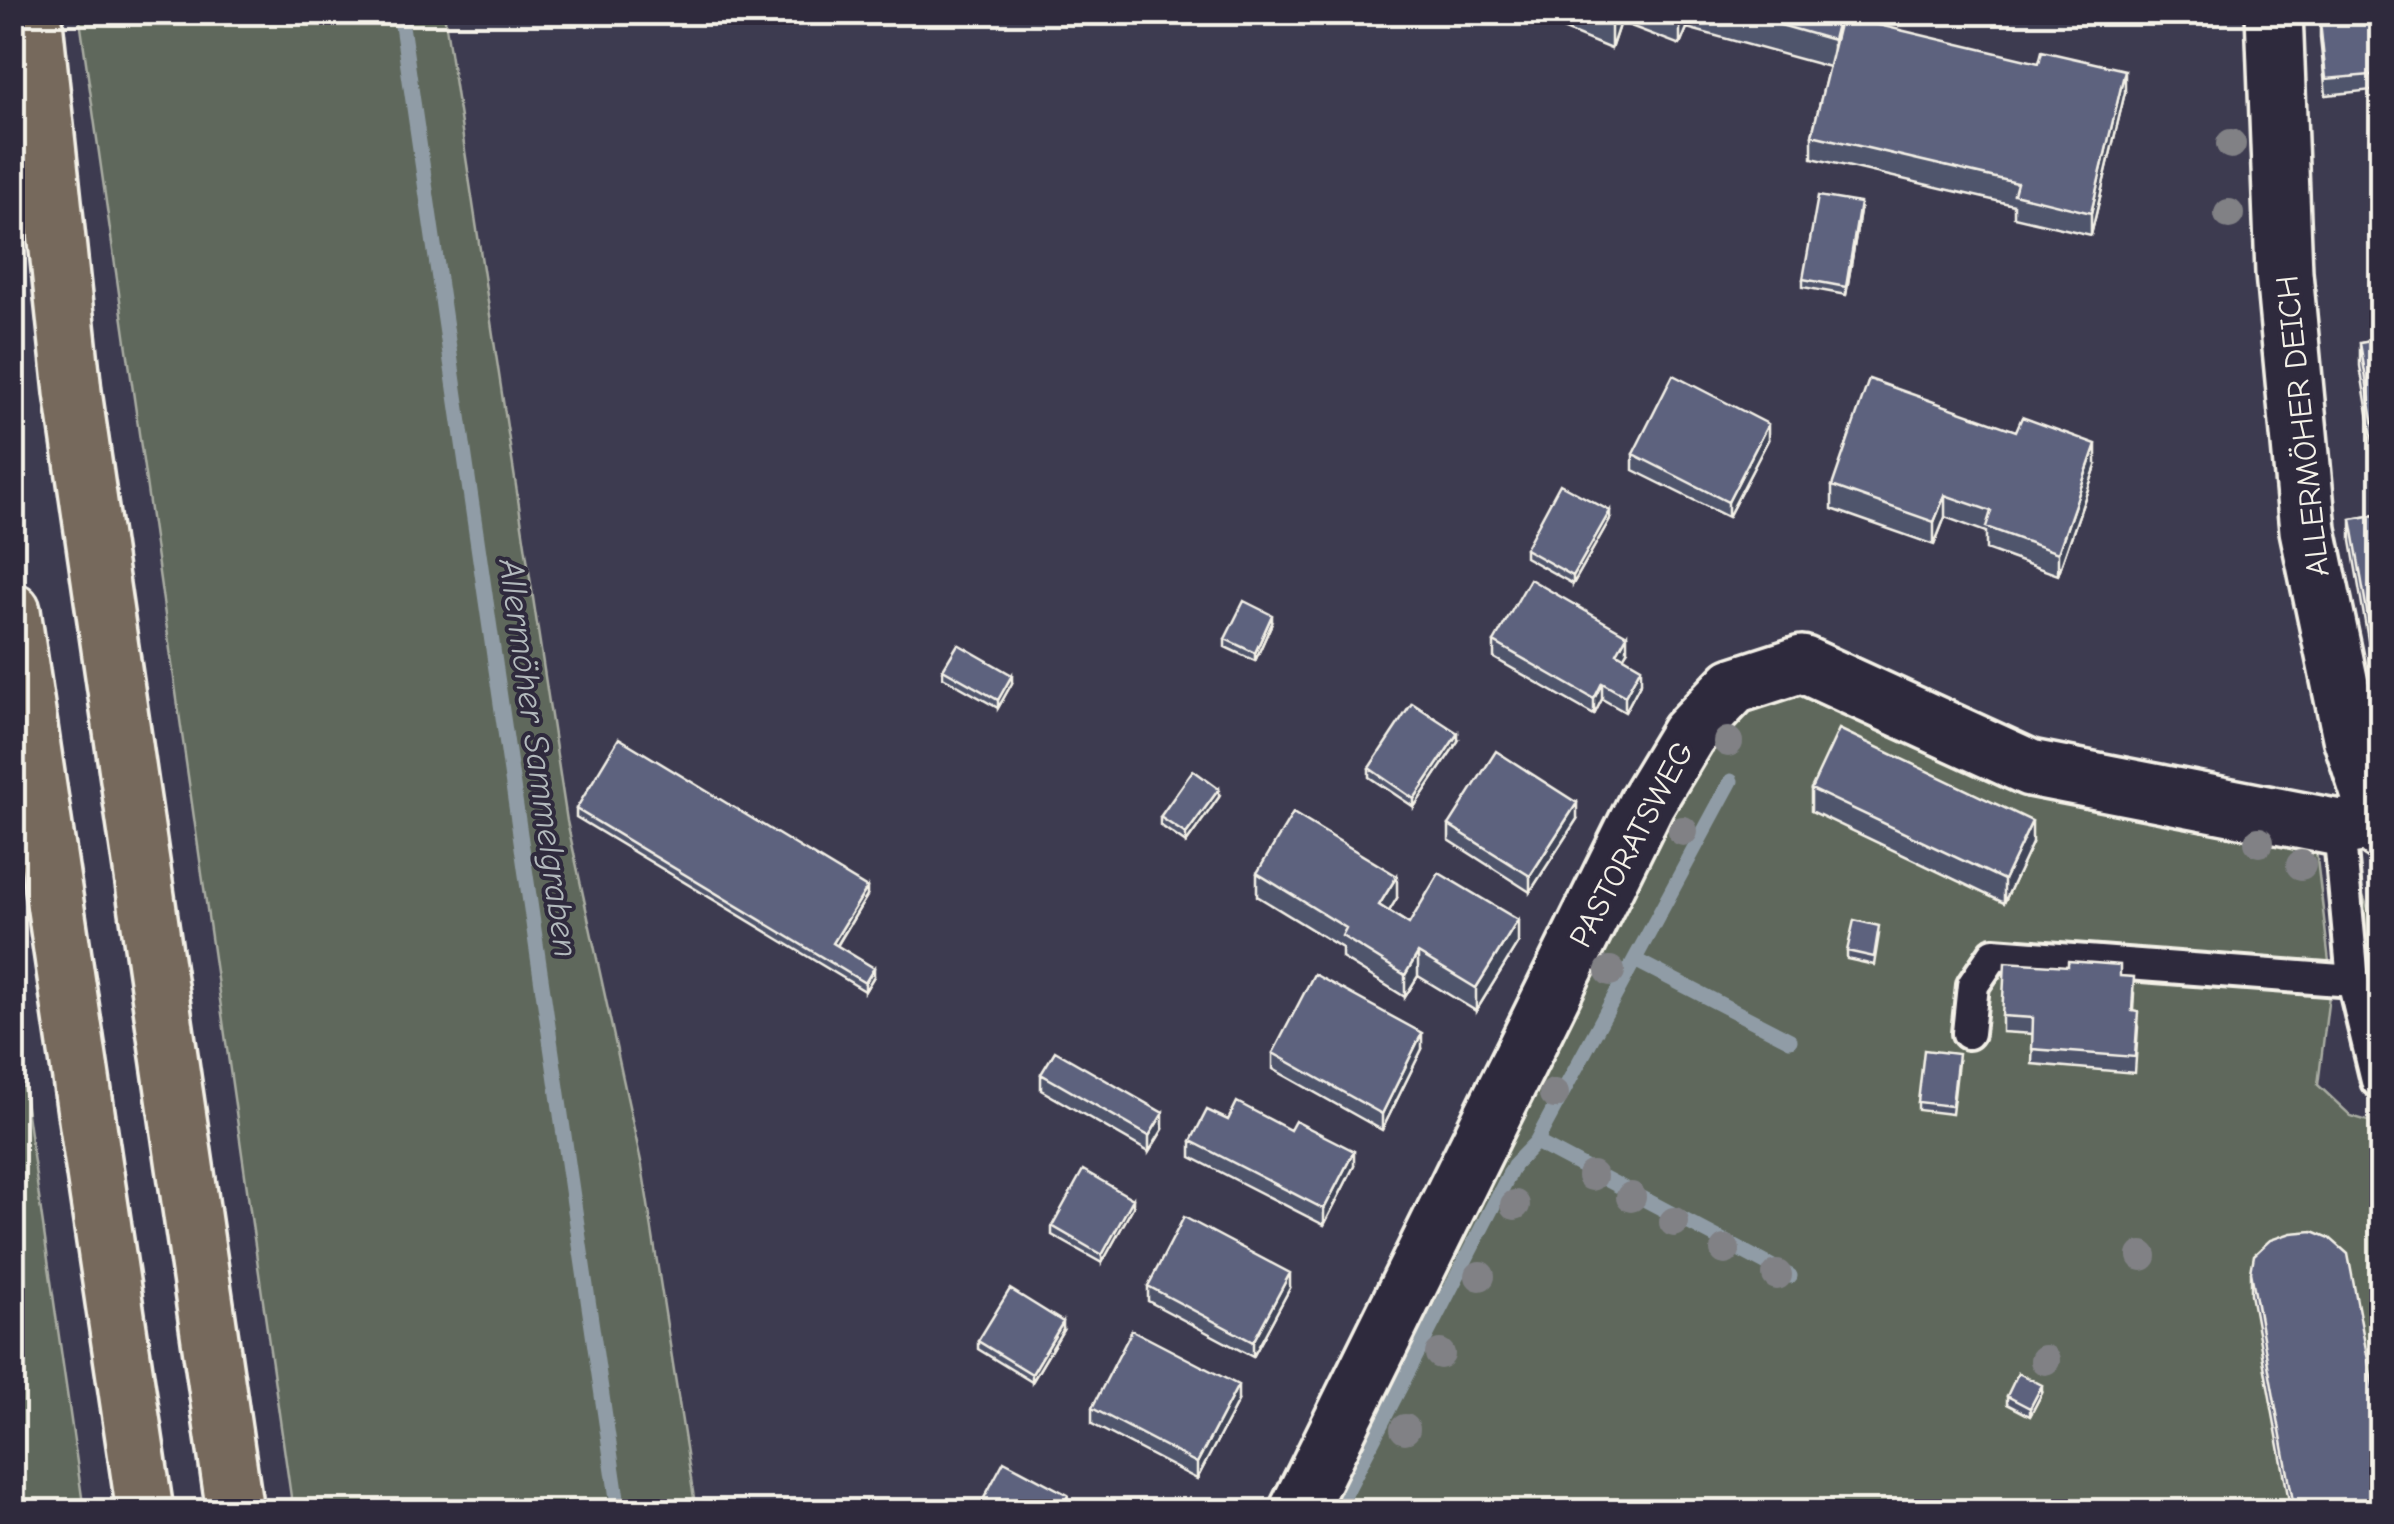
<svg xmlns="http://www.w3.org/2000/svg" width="2394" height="1524" viewBox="0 0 2394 1524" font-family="'Comic Neue',sans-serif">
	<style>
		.green { fill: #5e685c; stroke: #a9aca2; stroke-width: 2.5 }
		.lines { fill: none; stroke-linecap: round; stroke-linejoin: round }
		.stream { stroke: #909ca6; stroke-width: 15 }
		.lane-casing { stroke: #f4f1e8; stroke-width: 38 }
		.street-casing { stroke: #f4f1e8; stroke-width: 62 }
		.secondary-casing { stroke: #f4f1e8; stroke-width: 62 }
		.highway-casing { stroke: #f4f1e8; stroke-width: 62 }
		.lane { stroke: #2f2a3d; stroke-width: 30 }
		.street { stroke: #2f2a3d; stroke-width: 55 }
		.secondary { stroke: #2f2a3d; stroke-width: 55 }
		.highway { stroke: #76695c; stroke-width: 55 }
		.tree { fill: #818185 }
		.wall { fill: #50546c; stroke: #f4f1e8; stroke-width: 2.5 }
		.shaded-wall { fill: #414558; stroke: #f4f1e8; stroke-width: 2.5 }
		.building { fill: #5d627e; stroke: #f4f1e8; stroke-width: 2.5 }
		.labels { text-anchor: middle; stroke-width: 8; stroke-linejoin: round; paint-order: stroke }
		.street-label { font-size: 32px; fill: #f4f1e8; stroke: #2f2a3d }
		.water-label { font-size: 35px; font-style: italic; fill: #b2b9bc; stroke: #2f2a3d }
	</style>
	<rect width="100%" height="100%" fill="#3d3b50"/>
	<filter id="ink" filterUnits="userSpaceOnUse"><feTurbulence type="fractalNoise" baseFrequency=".01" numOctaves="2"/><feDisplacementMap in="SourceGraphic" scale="20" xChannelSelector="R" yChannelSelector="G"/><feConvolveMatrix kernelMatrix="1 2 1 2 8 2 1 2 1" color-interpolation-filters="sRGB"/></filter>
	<g filter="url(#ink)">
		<!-- green -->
		<path class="green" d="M79,13H444L567,821L642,1166L696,1511H293Z
			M1805,688L2316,850L2331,979L2318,1085L2351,1116L2381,1125V1511L1310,1512L1506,1129L1718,728L1759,695Z
			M2361,891L2381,939V1014C2366,974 2364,934 2361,891Z
			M12,1016H13L84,1511H13Z"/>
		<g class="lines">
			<!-- stream -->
			<path class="stream" d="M400,12L619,1512
				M1635,960L1790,1040
				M1536,1142L1790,1276
				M1336,1512L1514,1165L1536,1142L1731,781"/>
			<defs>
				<path id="lane" d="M2339,828L2353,981L2377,1081L2382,1085
					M1968,1033L1973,985L1994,954L2353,981"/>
				<path id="street" d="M1297,1512L1647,802L1688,734L1734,686L1802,664L2030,768L2339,828L2378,821"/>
				<path id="secondary" d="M2274,12L2284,273L2308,530L2351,737L2382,833"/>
				<path id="highway" d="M33,12L73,392L235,1512
					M12,611L145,1512"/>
			</defs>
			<!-- lane casing -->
			<use href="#lane" class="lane-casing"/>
			<!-- street casing -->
			<use href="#street" class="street-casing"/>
			<!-- secondary casing -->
			<use href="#secondary" class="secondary-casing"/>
			<!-- highway casing -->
			<use href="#highway" class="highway-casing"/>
			<!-- lane -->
			<use href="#lane" class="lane"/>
			<!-- street -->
			<use href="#street" class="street"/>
			<!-- secondary -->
			<use href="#secondary" class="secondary"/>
			<!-- highway -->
			<use href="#highway" class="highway"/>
		</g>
		<!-- trees -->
		<g class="tree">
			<circle cx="2231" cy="144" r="15"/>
			<circle cx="2229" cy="214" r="15"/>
			<circle cx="1728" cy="742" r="15"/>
			<circle cx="1683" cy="831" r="15"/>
			<circle cx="2259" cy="842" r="15"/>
			<circle cx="2301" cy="865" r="15"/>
			<circle cx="1610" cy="971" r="15"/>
			<circle cx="1554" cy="1094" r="15"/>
			<circle cx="1592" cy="1176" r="15"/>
			<circle cx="1631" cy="1197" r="15"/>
			<circle cx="1515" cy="1205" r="15"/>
			<circle cx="1674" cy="1222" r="15"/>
			<circle cx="1725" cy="1250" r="15"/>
			<circle cx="2142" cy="1256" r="15"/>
			<circle cx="1777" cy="1275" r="15"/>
			<circle cx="1480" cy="1276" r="15"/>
			<circle cx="1440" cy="1354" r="15"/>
			<circle cx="2045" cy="1360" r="15"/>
			<circle cx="1405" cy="1429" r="15"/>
		</g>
		<!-- wall -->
		<path class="wall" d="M1550,12H1847L1846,17L2125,92L2091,235L2014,217V205L1812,158V135L1829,67L1687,28L1680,45L1620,22L1611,49L1550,24Z
			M2355,12H2382V89L2326,95L2320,38V22L2355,18Z
			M1860,211L1846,295L1803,287V279Z
			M2382,339V496L2360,366V343Z
			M1768,440L1728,517L1633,470V454Z
			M2096,466L2058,575L1986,549V532L1945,517L1934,545L1832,509V486Z
			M2382,514V691L2377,692L2351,541V519Z
			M1610,519L1573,584L1525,557V549Z
			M1272,623L1255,661L1225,647V639Z
			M1494,642L1627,651L1623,656L1641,682L1625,712L1602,699L1594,715L1494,658Z
			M943,669L1012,683L998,708L943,677Z
			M1458,741L1414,807L1369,777V768Z
			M1811,789L2032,843L2004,903L1811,811Z
			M1219,797L1186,843L1160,825V817Z
			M576,809L867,896L837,946L874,976L865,991L576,817Z
			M1577,819L1530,892L1449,840V825Z
			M1257,873L1397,898L1389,911L1409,924L1518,943L1476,1011L1418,976L1405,997L1342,958V948L1257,896Z
			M1879,934L1874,965L1847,959V951Z
			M2120,976L2134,993L2133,1011L2138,1027L2135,1073L2032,1064L2033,1034L2002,1032V1016Z
			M1422,1049L1382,1130L1273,1069V1053Z
			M1958,1062L1952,1114L1918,1110V1102Z
			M1041,1074L1163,1129L1149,1152L1041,1090Z
			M1228,1120L1354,1166L1324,1225L1191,1157V1141Z
			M1133,1207L1102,1263L1052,1235V1226Z
			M2251,1272L2382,1512H2291L2251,1294Z
			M1148,1286L1290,1288L1253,1357L1148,1301Z
			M1063,1330L1032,1382L978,1349V1341Z
			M2042,1393L2030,1416L2007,1404V1396Z
			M1238,1401L1197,1479L1092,1424V1408Z"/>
		<!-- shaded-wall -->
		<path class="shaded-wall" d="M1613,12H1620V22L1611,49V20Z
			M1682,12H1687V28L1680,45V16Z
			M1840,12H1847V16L1833,68V40Z
			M2125,70V92L2091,235V213Z
			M1860,203V211L1846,295V287Z
			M1768,424V440L1728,517V502Z
			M2096,444V466L2058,575V553Z
			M1945,495V517L1934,545V522Z
			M1610,511V519L1573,584V576Z
			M1272,615V623L1255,661V653Z
			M1627,635V651L1617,668V653Z
			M1641,667V682L1625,712V696Z
			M1012,675V683L998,708V700Z
			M1602,683V699L1594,715V699Z
			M1458,733V741L1414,807V799Z
			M1219,789V797L1186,843V834Z
			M1577,803V819L1530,892V876Z
			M2032,821V843L2004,903V880Z
			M1397,876V898L1379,928V905Z
			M867,888V896L833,952V943Z
			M1518,920V943L1476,1011V988Z
			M1418,953V976L1405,997V975Z
			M874,968V976L865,991V983Z
			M1422,1033V1049L1382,1130V1114Z
			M1163,1113V1129L1149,1152V1136Z
			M1354,1151V1166L1324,1225V1209Z
			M1133,1199V1207L1102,1263V1255Z
			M1290,1273V1288L1253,1357V1342Z
			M1063,1322V1330L1032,1382V1374Z
			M1238,1385V1401L1197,1479V1463Z
			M2042,1385V1393L2030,1416V1408Z
			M1068,1495V1504L1064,1512H1060Z"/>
		<!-- building -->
		<path class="building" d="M1592,12H1613L1611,20Z
			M1735,12H1840L1833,40Z
			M2356,12H2382V74L2326,79L2320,22L2357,18Z
			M1841,16L2039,63L2042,51L2125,70L2091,213L2014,194L2017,183L1812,135Z
			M1818,196L1860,203L1846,287L1803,279Z
			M2382,339V474L2360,343Z
			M1673,375L1768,424L1728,502L1633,454Z
			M1869,379L2016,431L2022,417L2096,444L2058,553L1986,527L1991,511L1945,495L1934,522L1832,486Z
			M1560,484L1610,511L1573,576L1525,549Z
			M2382,514V668L2377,669L2351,519Z
			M1530,579L1627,635L1617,653L1641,667L1625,696L1602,683L1594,699L1494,642Z
			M1244,601L1272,615L1255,653L1225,639Z
			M958,644L1012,675L998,700L943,669Z
			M1412,703L1458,733L1414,799L1369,768Z
			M1839,729L2032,821L2004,880L1811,789Z
			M619,738L867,888L833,943L874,968L865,983L576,809Z
			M1496,751L1577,803L1530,876L1449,825Z
			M1193,770L1219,789L1186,834L1160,817Z
			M1293,813L1397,876L1379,905L1409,924L1439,873L1518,920L1476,988L1418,953L1405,975L1342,936L1346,928L1257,873Z
			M1854,920L1879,926L1874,957L1847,951Z
			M2068,961L2120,965V976L2134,977L2132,1011L2138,1012L2135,1057L2032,1049L2033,1018L2002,1016L2005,962L2068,966Z
			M1314,974L1422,1033L1382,1114L1273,1053Z
			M1924,1050L1958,1054L1952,1106L1918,1102Z
			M1055,1051L1163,1113L1149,1136L1041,1074Z
			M1237,1102L1290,1130L1295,1121L1354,1151L1324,1209L1191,1141L1207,1110L1228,1120Z
			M1083,1170L1133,1199L1102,1255L1052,1226Z
			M1184,1217L1290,1273L1253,1342L1148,1286Z
			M2313,1231L2330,1238L2348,1254L2382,1434V1512H2295L2251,1272L2254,1255L2270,1240L2291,1233Z
			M1010,1289L1063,1322L1032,1374L978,1341Z
			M1132,1330L1238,1385L1197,1463L1092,1408Z
			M2018,1373L2042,1385L2030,1408L2007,1396Z
			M1004,1461L1068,1495L1060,1512L977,1511Z"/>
	</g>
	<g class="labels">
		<!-- street labels -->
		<g class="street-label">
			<text transform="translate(2302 426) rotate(-96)" y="11">ALLERMÖHER DEICH</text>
			<text transform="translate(1631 844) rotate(-62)" y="11">PASTORATSWEG</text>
		</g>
		<!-- water labels -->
		<g class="water-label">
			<text transform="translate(539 758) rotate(82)" y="12">Allermöher Sammelgraben</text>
		</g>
	</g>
	<!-- margin -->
	<rect width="2394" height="1524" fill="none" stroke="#2f2a3d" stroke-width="50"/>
	<rect x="25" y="25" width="2344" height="1474" fill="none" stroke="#f4f1e8" stroke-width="4" filter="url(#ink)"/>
</svg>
